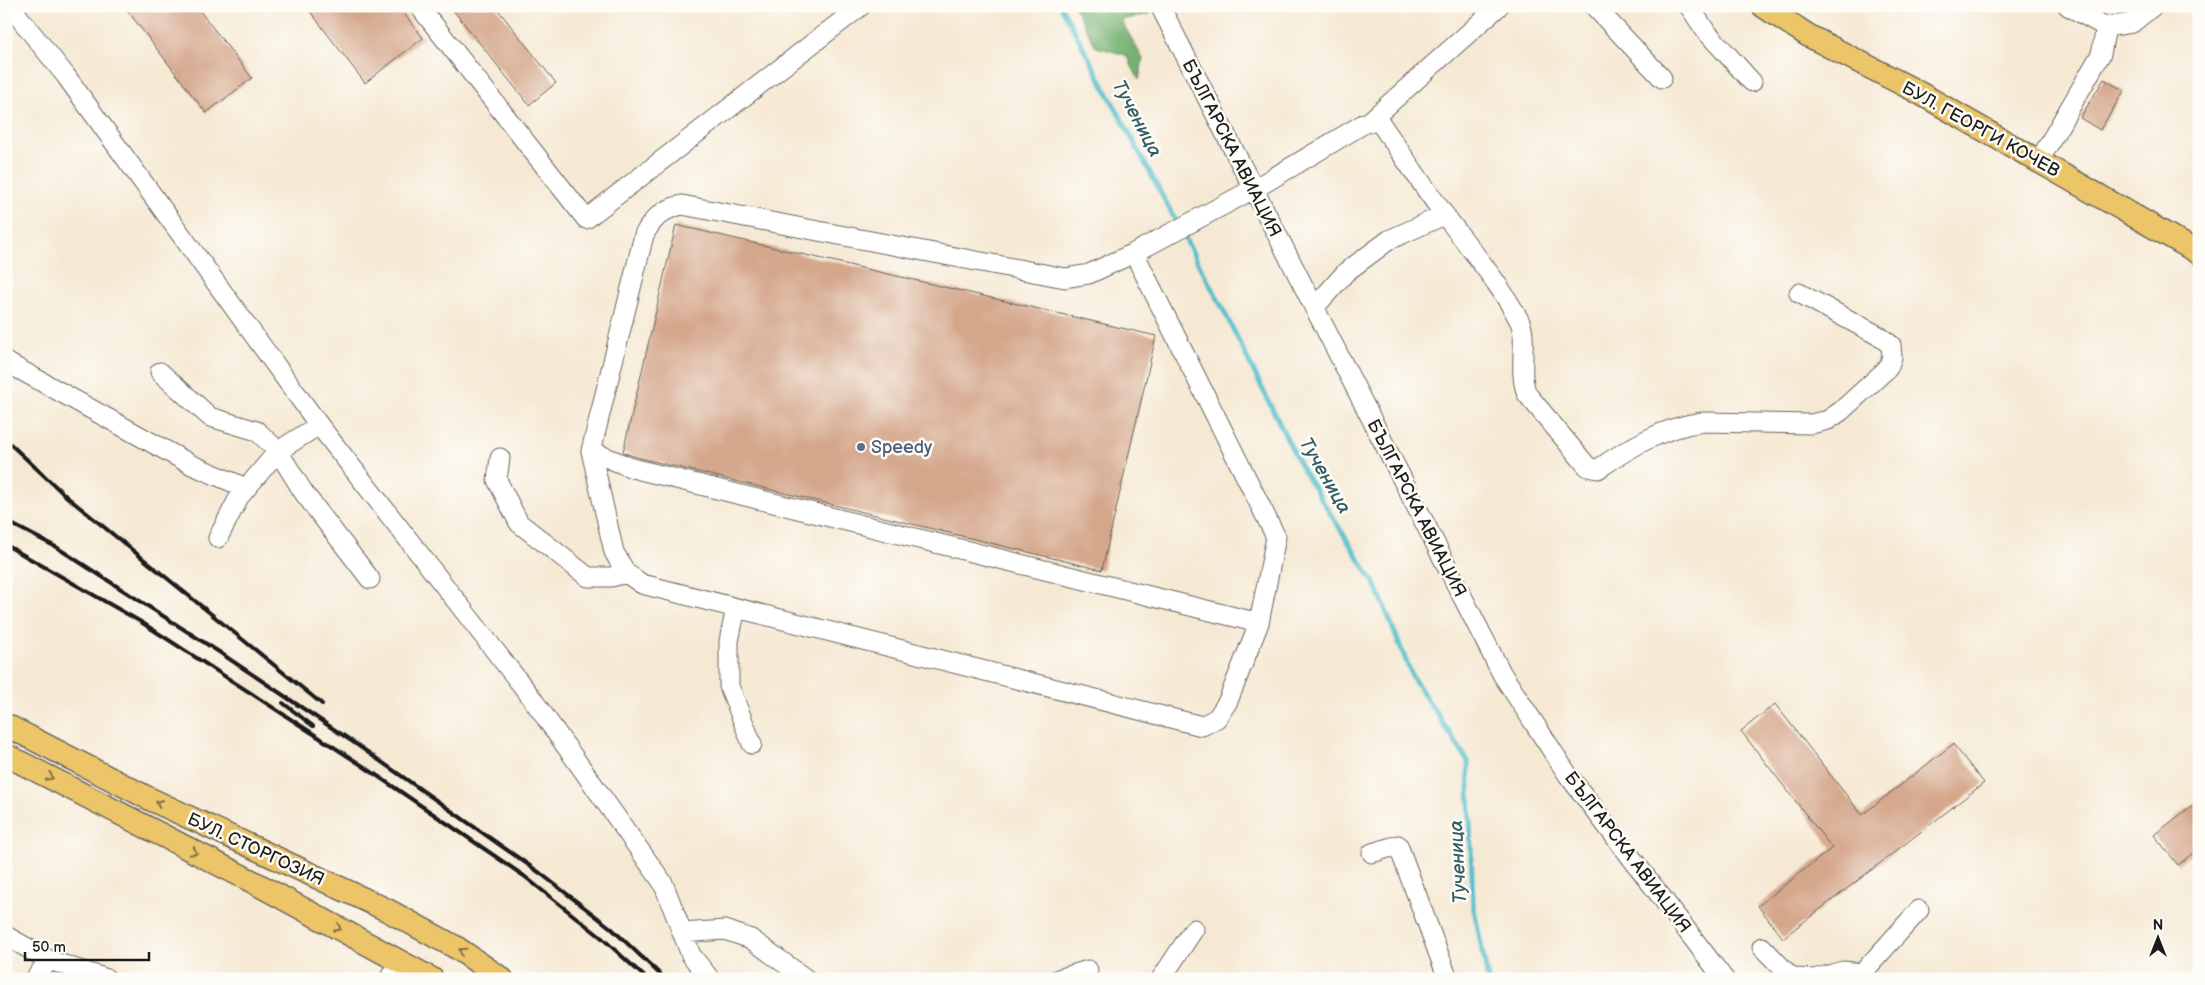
<svg xmlns="http://www.w3.org/2000/svg" width="2205" height="985" viewBox="0 0 2205 985" font-family="'Balsamiq Sans',sans-serif">
	<style>
		.forest { fill: #75b170; stroke: #486646 }
		.lines { fill: none; stroke-linecap: round; stroke-linejoin: round }
		.stream { stroke: #53bfcc; stroke-width: 5 }
		.building { fill: #d4a68a }
		.minor-casing { stroke: #68645c; stroke-width: 21 }
		.major-casing { stroke: #68645c; stroke-width: 25 }
		.minor { stroke: #fff; stroke-width: 19 }
		.major { stroke: #edc569; stroke-width: 22 }
		.rail { stroke: #1c1c1c; stroke-width: 4 }
		.oneway { stroke: #847042 }
		.service-dot { fill: #5c6f8a; stroke: #fdfcf7; stroke-width: 2 }
		.labels { text-anchor: middle; stroke-width: 5; stroke-linejoin: round; paint-order: stroke }
		.street-label { font-size: 18px; fill: #1c1c1c; stroke: #fdfcf7 }
		.service-label { font-size: 18px; fill: #4e5e75; stroke: #fdfcf7; text-anchor: start }
		.water-label { font-size: 19px; font-style: italic; fill: #325d62; stroke: #fdfcf7 }
	</style>
	<rect width="100%" height="100%" fill="#fdfcf7"/>
	<filter id="ink" filterUnits="userSpaceOnUse"><feTurbulence type="fractalNoise" baseFrequency=".02" numOctaves="2"/><feDisplacementMap in="SourceGraphic" scale="10" xChannelSelector="R" yChannelSelector="G"/><feConvolveMatrix kernelMatrix="1 2 1 2 8 2 1 2 1" color-interpolation-filters="sRGB"/></filter>
	<filter id="wash" filterUnits="userSpaceOnUse"><feTurbulence type="fractalNoise" baseFrequency=".0096" numOctaves="4" result="noise"/><feDisplacementMap in="SourceGraphic" scale="20" xChannelSelector="R" yChannelSelector="G"/><feGaussianBlur stdDeviation="1.12" result="paint"/><feColorMatrix in="noise" values="0 0 0 0 0 0 0 0 0 0 0 0 0 0 0 0 0 1.4 0 .05"/><feComposite in="paint" operator="in"/></filter>
	<g filter="url(#wash)">
		<rect width="100%" height="100%" fill="#f6e9d4"/>
		<!-- forest -->
		<path class="forest" d="M1074,6H1146L1150,14L1121,20L1143,59L1139,80L1126,55L1096,47Z"/>
		<g class="lines">
			<!-- stream -->
			<path class="stream" d="M1061,6L1178,225
				M1182,233L1222,307L1301,467L1376,586L1413,678L1468,761L1473,904L1488,979"/>
		</g>
		<g id="blocks">
			<!-- building -->
			<path class="building" d="M124,6H196L252,78L206,113Z
				M306,6H398L423,38L365,83Z
				M450,6H495L556,83L529,105Z
				M2104,79L2124,91L2100,130L2080,118Z
				M676,225L1156,336L1102,570L636,457L623,452Z
				M1775,704L1862,815L1953,744L1984,783L1783,938L1758,906L1832,848L1741,731Z
				M2199,800V848L2178,865L2154,835Z"/>
		</g>
	</g>
	<g filter="url(#ink)">
		<use href="#blocks" fill-opacity="0" stroke="#68645c" stroke-width="1"/>
		<g class="lines">
			<defs>
				<path id="minor" d="M10,6L66,76L319,425L531,697L663,883L691,955L710,979
					M419,6L586,219L861,6
					M1160,6L1502,674L1568,775L1724,979
					M1594,6L1662,78
					M1689,6L1705,30L1752,82
					M2068,6L2106,27
					M1370,121L1499,6
					M2039,161L2101,54L2106,27L2132,23L2153,6
					M1134,253L1276,537L1259,623L1228,701L1217,718L1202,726L642,584L626,573L614,552L591,451L644,235C653,218 663,209 682,205L1065,278L1089,274L1134,253L1261,185L1365,123L1376,122L1381,124C1402,154 1422,185 1444,214C1470,249 1499,282 1519,320C1529,339 1517,370 1527,394L1582,460L1588,467L1598,469C1630,447 1664,427 1703,422L1811,424L1828,420L1841,411L1888,368L1892,357L1891,345L1879,336L1799,293
					M1314,308L1346,272L1389,240L1444,215
					M6,362L192,465L246,488
					M160,372L210,417L257,431L278,451L304,493L370,579
					M591,451L632,468L1259,623
					M500,458L497,480L519,523L588,577H611L626,573
					M218,538L239,497L278,451L319,425
					M736,608L729,641V686L752,744
					M1372,853L1398,845L1448,979
					M682,933L725,930L751,939L806,979
					M6,936L49,960L107,979
					M1762,947L1788,974L1794,978L1814,979L1843,971L1862,973
					M35,979L49,960
					M389,979L402,962
					M1058,979L1088,970
					M1161,979L1194,929
					M1857,979L1919,910"/>
				<path id="major" d="M1763,6L1809,36L1916,91L2199,253
					M6,725L150,799L387,910L457,948L502,979
					M6,755L257,884L432,979"/>
			</defs>
			<!-- minor casing -->
			<use href="#minor" class="minor-casing"/>
			<!-- major casing -->
			<use href="#major" class="major-casing"/>
			<!-- minor -->
			<use href="#minor" class="minor"/>
			<!-- major -->
			<use href="#major" class="major"/>
			<!-- rail -->
			<path class="rail" d="M6,440L67,497L322,704
				M6,521L56,547L219,652L353,742L540,873L611,928L665,979
				M6,545L141,622L363,766L524,876L602,938L647,979
				M283,703L313,726"/>
		</g>
		<!-- one-way arrows -->
		<defs><path id="oneway-chevron" d="M-2-3.5L2.5 0L-2 3.5" fill="none" stroke-width="1.6" stroke-linecap="round" stroke-linejoin="round" transform="scale(1.25)"/></defs>
		<g class="oneway">
			<use href="#oneway-chevron" transform="translate(50 777) rotate(27)"/>
			<use href="#oneway-chevron" transform="translate(159 803) rotate(-155)"/>
			<use href="#oneway-chevron" transform="translate(194 852) rotate(27)"/>
			<use href="#oneway-chevron" transform="translate(338 928) rotate(28)"/>
			<use href="#oneway-chevron" transform="translate(462 951) rotate(-147)"/>
		</g>
	</g>
	<!-- markers -->
	<circle class="service-dot" cx="861" cy="447" r="5"/>
	<g class="labels">
		<!-- street labels -->
		<g class="street-label">
			<text transform="translate(1981 129) rotate(29)" y="6">БУЛ. ГЕОРГИ КОЧЕВ</text>
			<text transform="translate(1232 148) rotate(63)" y="6">БЪЛГАРСКА АВИАЦИЯ</text>
			<text transform="translate(1417 508) rotate(63)" y="6">БЪЛГАРСКА АВИАЦИЯ</text>
			<text transform="translate(256 849) rotate(25)" y="6">БУЛ. СТОРГОЗИЯ</text>
			<text transform="translate(1628 852) rotate(53)" y="6">БЪЛГАРСКА АВИАЦИЯ</text>
		</g>
		<!-- service labels -->
		<g class="service-label">
			<text x="871" y="453">Speedy</text>
		</g>
		<!-- water labels -->
		<g class="water-label">
			<text transform="translate(1138 118) rotate(62)" y="7">Тученица</text>
			<text transform="translate(1326 475) rotate(60)" y="7">Тученица</text>
			<text transform="translate(1457 862) rotate(-93)" y="7">Тученица</text>
		</g>
	</g>
	<!-- margin -->
	<rect width="2205" height="985" fill="none" stroke="#fdfcf7" stroke-width="25"/>
	<!-- north arrow -->
	<g transform="translate(2158 938)" stroke="#fdfcf7" stroke-width="4" paint-order="stroke">
	<path d="M0-4L9 19L0 12L-9 19Z" fill="#1c1c1c"/>
	<text y="-8" font-size="14" font-weight="bold" text-anchor="middle" fill="#1c1c1c">N</text>
	</g>
	<!-- scale -->
	<path d="M25 952v8h124v-8" fill="none" stroke="#1c1c1c" stroke-width="2.5"/>
	<text x="32" y="952" font-size="15" fill="#1c1c1c" stroke="#fdfcf7" stroke-width="4" paint-order="stroke">50 m</text>
</svg>
